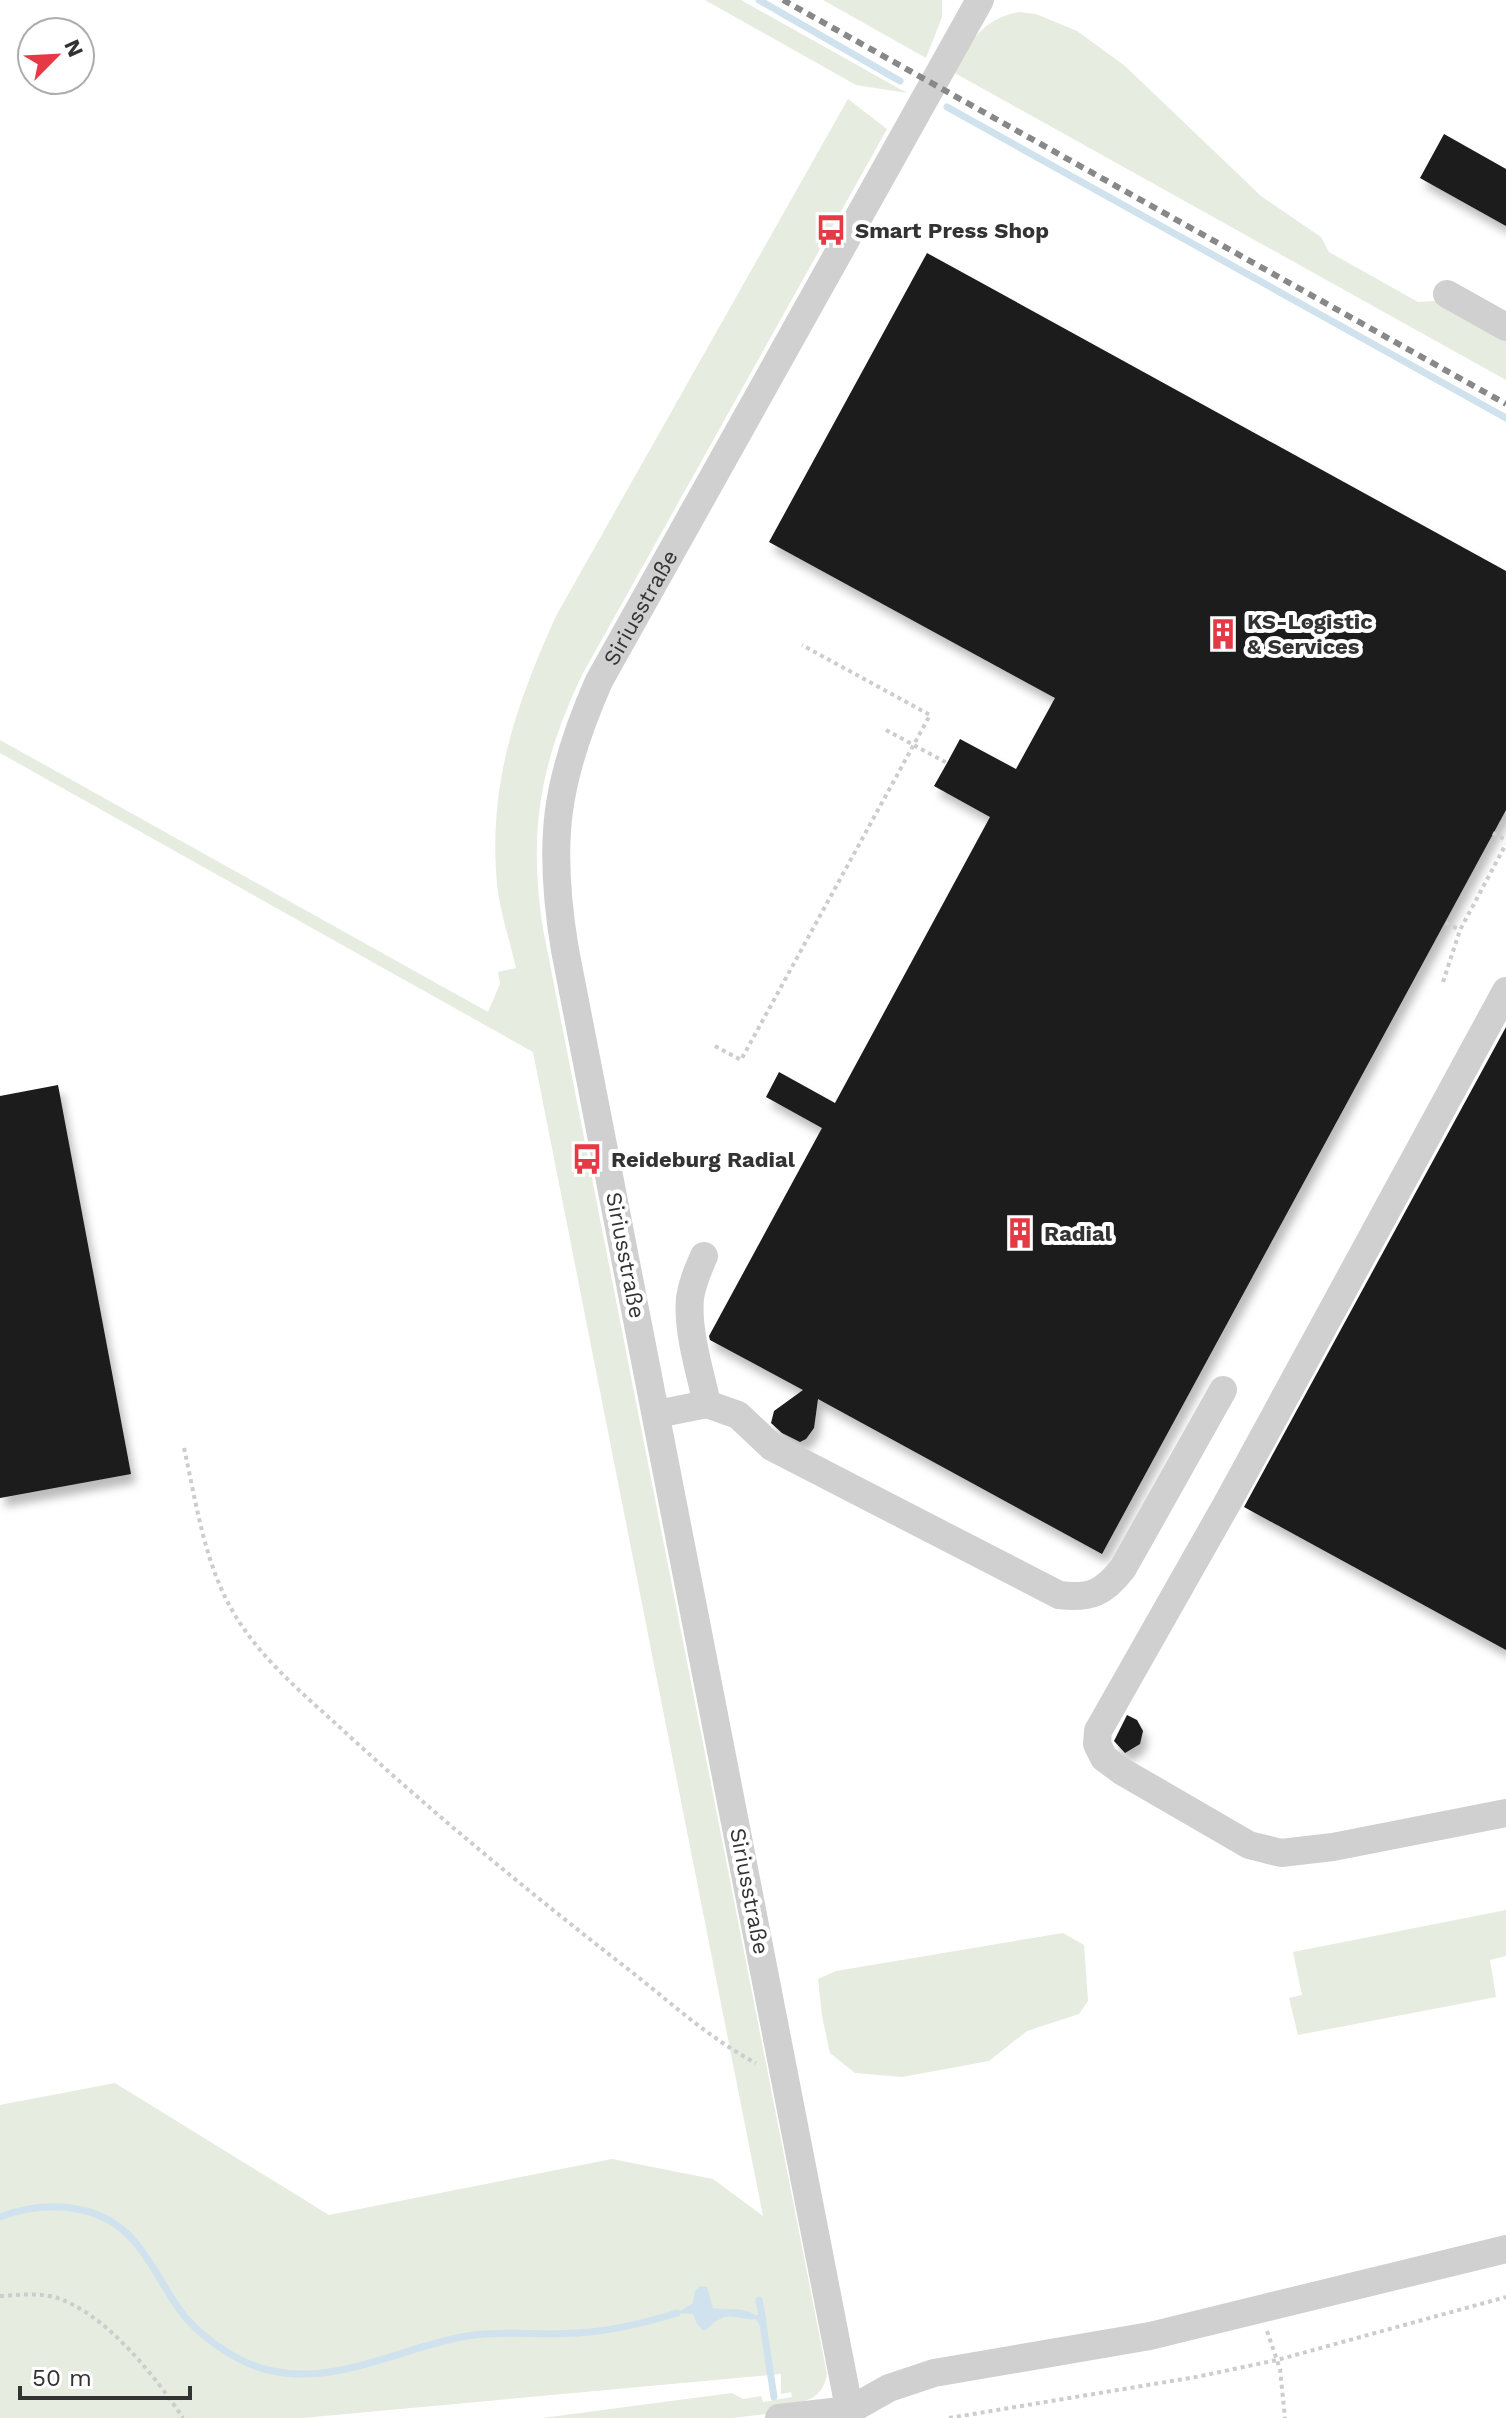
<svg xmlns="http://www.w3.org/2000/svg" width="1506" height="2418" viewBox="0 0 1506 2418" font-family="'Work Sans',sans-serif">
	<style>
		.green { fill: #e6ecdf }
		.water { fill: #cfe2ee }
		.lines { fill: none; stroke-linecap: round; stroke-linejoin: round }
		.stream { stroke: #cfe2ee; stroke-width: 7 }
		.building { fill: #1a1a1a; filter: url(#shadow) }
		.path { stroke: #cdcdcd; stroke-width: 4; stroke-dasharray: 4 4; stroke-linecap: butt }
		.minor { stroke: #d0d0d0; stroke-width: 28 }
		.rail { stroke: #888; stroke-width: 6; stroke-dasharray: 8 6; stroke-linecap: butt }
		.labels { text-anchor: middle; stroke-width: 8; stroke-linejoin: round; paint-order: stroke }
		.poi-label { font-size: 22px; font-weight: bold; fill: #333; stroke: #fff; text-anchor: start }
		.street-label { font-size: 22px; fill: #333; stroke: #fff }
	</style>
	<defs>
		<filter id="shadow"><feDropShadow dx="5" dy="9" stdDeviation="4" flood-color="#0004"/></filter>
	</defs>
	<rect width="100%" height="100%" fill="#fff"/>
	<!-- green -->
	<path class="green" d="M705,0H741L907,93L856,85Z
		M823,0H942V17L926,58Z
		M1019,12L1036,14L1077,31L1125,66L1261,196L1321,237L1329,252L1418,302L1436,301L1506,341V380L953,72C969,43 983,18 1019,12Z
		M848,99L887,129L582,675C540,764 528,830 543,929L827,2374C824,2390 817,2398 801,2402V2410L732,2418H542L732,2393L743,2399L761,2396L763,2402L792,2397L791,2392L781,2394V2374L302,2418H0V2105L115,2083L329,2215L612,2159L713,2179L763,2216L533,1052L0,753V740L488,1012L500,984L498,972L516,968C510,941 500,912 497,884C488,783 516,705 556,616Z
		M1506,1910V1956L1490,1960L1496,1997L1298,2035L1289,1998L1302,1995L1293,1952Z
		M1063,1933L1084,1945L1088,2001L1079,2014L1027,2031L989,2061L902,2077L855,2073L830,2053L822,2016L818,1979L836,1971Z"/>
	<!-- water -->
	<path class="water" d="M700,2286L707,2287L713,2308C730,2311 745,2305 759,2318C747,2323 733,2312 720,2319C714,2321 710,2327 704,2331L697,2324L693,2314L677,2313L693,2303L695,2291Z"/>
	<g class="lines">
		<!-- stream -->
		<path class="stream" d="M759,0L900,81
			M947,107L1506,418
			M0,2217C44,2200 101,2202 134,2241C154,2264 166,2293 185,2317C205,2340 241,2365 272,2371C339,2385 402,2347 467,2336C503,2330 540,2336 577,2333C611,2331 645,2323 677,2313
			M759,2300L763,2321
			M759,2318L763,2324L774,2397"/>
	</g>
	<!-- building -->
	<path class="building" d="M1444,134L1506,169V226L1420,178Z
		M927,253L1506,571V810L1102,1554L818,1399L814,1428L806,1439L800,1442L782,1433L771,1423L774,1411L803,1390L710,1340L709,1336L822,1128L766,1097L779,1072L835,1103L990,817L934,786L947,763L960,739L1016,769L1055,698L769,542Z
		M1506,1027V1650L1244,1507Z
		M58,1085L131,1474L0,1498V1096Z
		M1127,1715L1137,1720L1143,1731L1140,1744L1125,1753L1114,1741Z"/>
	<g class="lines">
		<!-- path -->
		<path class="path" d="M886,730L947,763
			M1493,833L1506,840
			M1446,923L1460,930
			M1443,982L1460,930L1506,844
			M715,1046L741,1060L930,715L802,645
			M184,1448C197,1506 205,1569 238,1620C266,1664 308,1698 346,1733C435,1815 529,1892 624,1966C667,1999 708,2038 756,2063
			M0,2296C17,2295 33,2293 50,2296C102,2308 155,2376 183,2418
			M1267,2331L1280,2369L1285,2418
			M949,2418L1196,2377L1277,2360L1506,2297"/>
		<!-- minor -->
		<g class="minor">
			<path d="M1447,294L1506,327"/>
			<path d="M1506,991L1229,1500L1098,1731L1097,1744L1104,1758L1123,1772L1249,1845L1281,1853L1333,1847L1506,1813"/>
			<path d="M704,1256C698,1270 692,1283 690,1298C687,1332 700,1371 707,1404"/>
			<path d="M657,1414L707,1404L738,1415L772,1447L1059,1595C1090,1599 1104,1593 1123,1568L1223,1390"/>
			<path d="M779,2418L850,2410L889,2388L934,2373L1150,2336L1506,2249"/>
			<path id="s1" d="M851,2418L565,950C547,842 555,781 599,681L980,0"/>
		</g>
		<!-- rail -->
		<path class="rail" d="M783,0L1506,404"/>
	</g>
	<!-- icons -->
	<defs>
		<symbol id="bus-bare" viewBox="-9 -9 18 18"><path d="M-5-6H5V4H4V6H2V4H-2V6H-4V4H-5ZM-3.5-4V0h7V-4ZM-3.5 1.2v1.5H-2V1.2ZM2 1.2v1.5H3.5V1.2Z" fill="#e63946" stroke="#fff" stroke-width="2.5" paint-order="stroke"/></symbol>
		<symbol id="building-bare" viewBox="-9 -9 18 18"><path d="M-4-6H4V6H1V3H-1V6H-4ZM-2.5-4.3h1.7v1.8h-1.7ZM.8-4.3h1.7v1.8H.8ZM-2.5-1h1.7V.8h-1.7ZM.8-1h1.7V.8H.8Z" fill="#e63946" stroke="#fff" stroke-width="2.5" paint-order="stroke"/></symbol>
	</defs>
	<g fill-rule="evenodd">
		<use href="#bus-bare" x="809" y="208" width="44" height="44"/>
		<use href="#building-bare" x="1201" y="612" width="44" height="44"/>
		<use href="#bus-bare" x="565" y="1137" width="44" height="44"/>
		<use href="#building-bare" x="998" y="1211" width="44" height="44"/>
	</g>
	<g class="labels">
		<!-- poi labels -->
		<g class="poi-label">
			<text x="855" y="238">Smart Press Shop</text>
			<text x="1247" y="629">KS-Logistic<tspan x="1247" dy="25">&amp; Services</tspan></text>
			<text x="611" y="1167">Reideburg Radial</text>
			<text x="1044" y="1241">Radial</text>
		</g>
		<!-- street labels -->
		<g class="street-label">
			<text dy="8" stroke="none"><textPath href="#s1" startOffset="1856">Siriusstraße</textPath></text>
			<text transform="translate(626 1255) rotate(79)" y="8">Siriusstraße</text>
			<text transform="translate(750 1891) rotate(79)" y="8">Siriusstraße</text>
		</g>
	</g>
	<!-- north arrow -->
	<g transform="translate(56 56) rotate(66)"><circle r="38" fill="#ffffff" stroke="#adadad" stroke-width="2"/>
	<path d="M0-6L14 30L0 20L-14 30Z" fill="#e63946"/>
	<text y="-12" font-size="22" font-weight="bold" text-anchor="middle" fill="#333333">N</text>
	</g>
	<!-- scale -->
	<path d="M20 2386v12h170v-12" fill="none" stroke="#333333" stroke-width="4"/>
	<text x="32" y="2386" font-size="24" fill="#333333" stroke="#ffffff" stroke-width="6" paint-order="stroke">50 m</text>
</svg>
